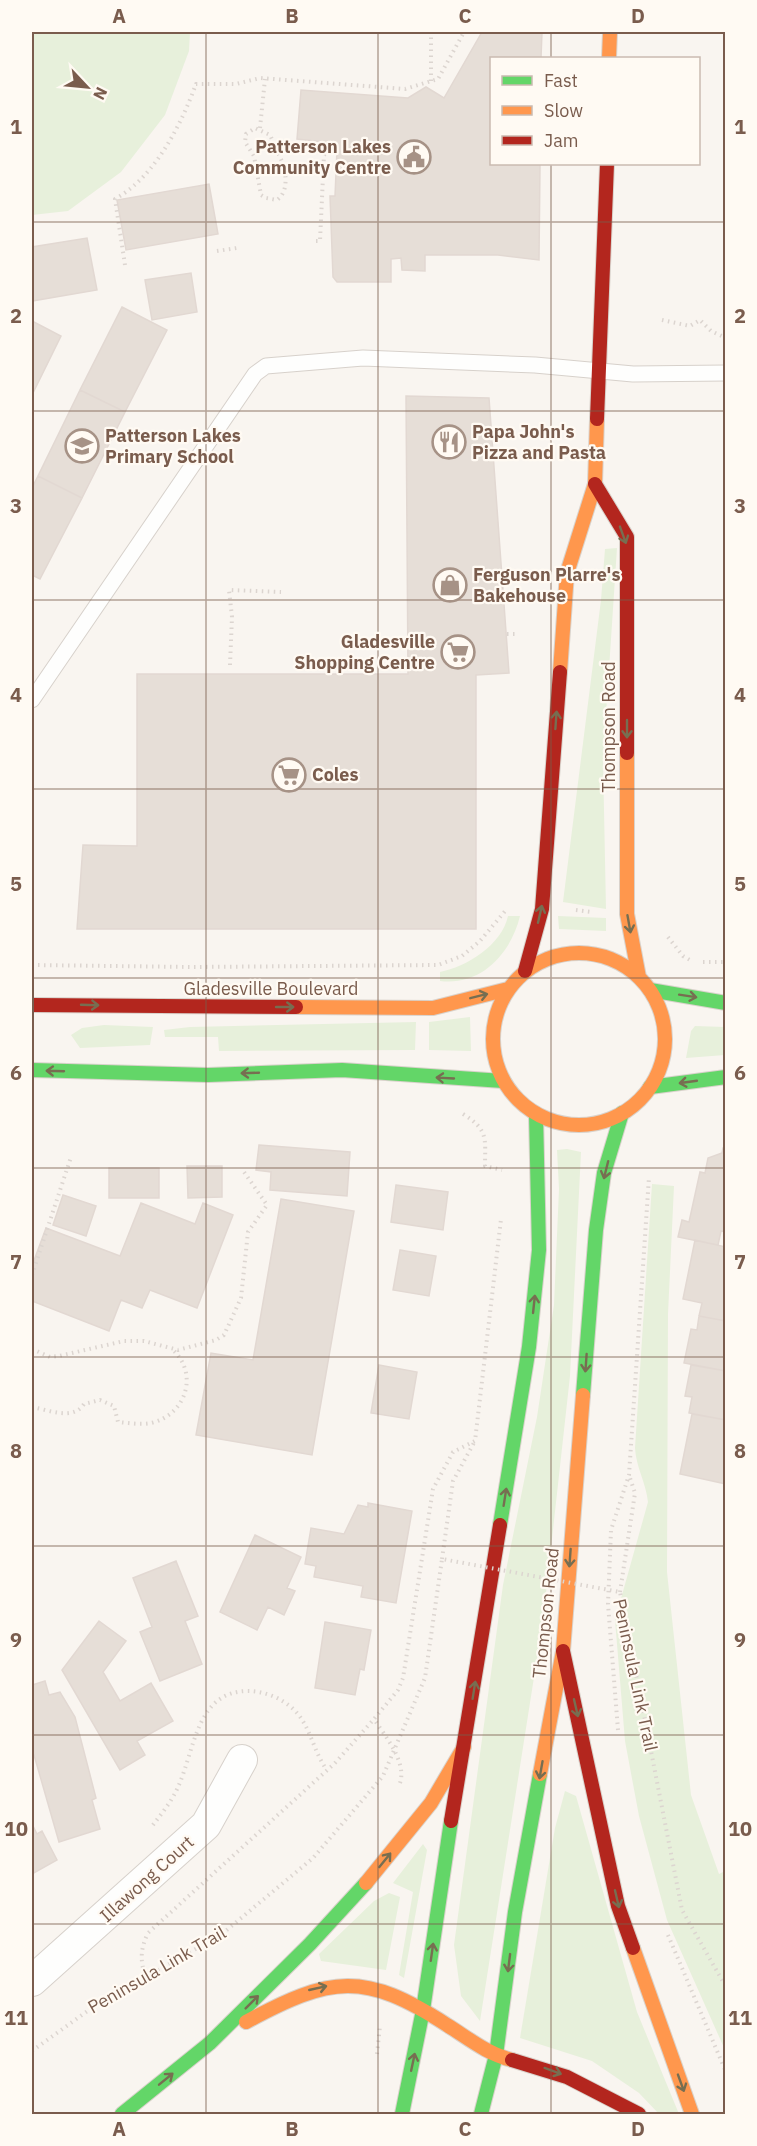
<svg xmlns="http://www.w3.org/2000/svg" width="757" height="2146" viewBox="0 0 757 2146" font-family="'IBM Plex Sans',sans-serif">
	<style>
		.green { fill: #e7f0db }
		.building { fill: #e6ded7; stroke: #e2d8d2; stroke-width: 1.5 }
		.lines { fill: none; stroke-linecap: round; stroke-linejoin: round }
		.lane-casing { stroke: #d7d1cb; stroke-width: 17 }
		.street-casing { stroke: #d7d1cb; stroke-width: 32 }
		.fast-casing { stroke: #d9d2cb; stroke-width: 16 }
		.slow-casing { stroke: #d9d2cb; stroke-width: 16 }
		.jam-casing { stroke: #d9d2cb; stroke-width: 16 }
		.path { stroke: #dcd5d0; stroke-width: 4; stroke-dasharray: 1.5 4.5; stroke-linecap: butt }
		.lane { stroke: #fefefd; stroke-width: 15 }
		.street { stroke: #fefefd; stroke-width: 30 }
		.fast { stroke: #63d668; stroke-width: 14 }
		.slow { stroke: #ff974d; stroke-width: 14 }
		.jam { stroke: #b3261e; stroke-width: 14 }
		.path-bridge { stroke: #dcd5d0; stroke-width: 4; stroke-dasharray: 1.5 4.5; stroke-linecap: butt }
		.oneway { stroke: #776e51 }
		.grid { fill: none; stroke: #7a5c4d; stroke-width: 1.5; stroke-opacity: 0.55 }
		.labels { text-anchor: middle; stroke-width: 4.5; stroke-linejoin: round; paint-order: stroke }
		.poi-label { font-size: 18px; font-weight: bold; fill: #7a5c4d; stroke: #fffaf3; text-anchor: start }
		.street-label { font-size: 18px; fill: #7a5c4d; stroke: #fffaf3 }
		.neatline { fill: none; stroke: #7a5c4d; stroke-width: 2 }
		.grid-label { font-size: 20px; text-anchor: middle; font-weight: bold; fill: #7a5c4d }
	</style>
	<rect width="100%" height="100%" fill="#f9f5f0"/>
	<!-- green -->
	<path class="green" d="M32,32H190L189,51L165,115L121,172L68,211L32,215Z
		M617,548L603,760L606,909L563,902L601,600L605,549Z
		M508,916H520C511,953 482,986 440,981V972C466,967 502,945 508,916Z
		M558,916L606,918V931L559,929Z
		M470,1017L471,1051L429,1050V1022Z
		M416,1022L415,1050L219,1051L218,1037H165L164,1030L190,1027Z
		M104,1025L153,1027L150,1045L80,1048L71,1035L82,1028Z
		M695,1026L725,1027V1055L686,1058L691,1031Z
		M567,1149L581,1152L570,1376L543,1620L480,2021L461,1996L454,1945L503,1585L537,1417L554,1305L559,1189L557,1150Z
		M652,1184L674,1186L668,1314L667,1572L691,1795L719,1874L725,1871V2050L667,1920L639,1816L625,1741L615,1620L648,1502C646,1483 636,1467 635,1448Z
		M565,1791L576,1796L637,2012L679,2114H659L639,2093L592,2061L520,2038L555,1828Z
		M423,1844L427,1850L404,1978L399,1975L413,1892L393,1883Z
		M389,1893L400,1897L386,1970L321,1961L319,1954L374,1901Z"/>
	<!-- building -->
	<path class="building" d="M482,32H542L541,58H492V164H540L539,260L498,255H425V271L402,270L401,258L391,259V282H337L333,277L330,196H335L337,150L332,143L297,139L301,90L408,98L426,87L444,98Z
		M209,184L218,234L126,250L117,200Z
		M87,238L97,290L32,301V247Z
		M191,273L197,312L152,320L145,280Z
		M122,307L167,330L125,412L80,390Z
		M32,321L61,336L32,395Z
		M80,390L125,412L82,498L38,476Z
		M406,396L489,398L509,673L476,675V929H77L83,845L137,846V674H408Z
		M38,476L82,498L40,579L32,575V488Z
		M259,1145L350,1152L347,1196L270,1190L271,1172L256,1170Z
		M723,1148H726V1232L721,1231L718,1245L678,1237L682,1220L689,1222L700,1172L705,1173L708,1158L722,1153Z
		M187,1166H222V1197L188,1198Z
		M109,1168H159V1198H109Z
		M396,1185L448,1192L443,1230L391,1222Z
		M63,1195L96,1206L86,1236L53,1225Z
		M281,1199L354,1211L312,1455L196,1435L211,1353L253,1360Z
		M141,1203L195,1224L203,1203L233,1215L197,1308L150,1290L142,1308L121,1300L109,1331L32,1301V1266L46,1228L120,1256Z
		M695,1240L726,1247V1321L699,1316L702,1303L683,1299Z
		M400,1250L436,1256L429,1296L393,1290Z
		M699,1316L726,1321V1371L684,1363L691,1329L697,1330Z
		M379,1365L417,1372L409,1419L371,1413Z
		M691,1365L726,1371V1420L689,1413L692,1397L685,1396Z
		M692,1414L726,1420V1484L680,1474Z
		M368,1503L412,1511L396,1603L361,1597L363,1586L314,1577L316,1566L305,1564L311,1528L344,1534L358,1505L368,1507Z
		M255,1535L301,1557L287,1588L295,1591L284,1615L268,1607L257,1630L220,1612Z
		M176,1561L198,1616L185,1621L202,1664L160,1681L140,1632L152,1627L133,1578Z
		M99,1621L126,1641L103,1672L120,1701L151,1683L173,1721L137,1741L145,1755L120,1770L62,1670Z
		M325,1622L371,1630L364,1670L360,1669L355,1695L315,1688Z
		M45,1681L49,1695L60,1692L75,1717L96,1798L92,1800L100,1829L59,1842L34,1755H32V1685Z
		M32,1824L37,1834L42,1831L57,1860L32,1874Z"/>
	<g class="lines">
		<defs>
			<path id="lane" d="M32,700L255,374L266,366L363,358L535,365L633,374L726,373"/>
			<path id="street" d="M32,1981L206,1825L242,1760"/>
			<path id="fast" d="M650,990L726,1003
				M32,1070L208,1075L342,1070L503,1081
				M650,1087L726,1077
				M583,1395L596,1230L604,1173L622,1113
				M500,1525L529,1347L539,1250L536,1114
				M122,2114L210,2043L310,1944L366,1883
				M402,2114L423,2010L451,1821
				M481,2114L496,2055L515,1912L540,1774"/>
			<path id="slow" d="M609,58L610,32
				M560,672L567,573L595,484L597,419
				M627,753V914L639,977
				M493 1039a86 86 0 1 1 172 0a86 86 0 1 1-172 0Z
				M296,1007L433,1008L508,989
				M540,1774L563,1651L583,1395
				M366,1883L431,1803L464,1747
				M633,1948L692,2114
				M246,2022C331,1976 364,1971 447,2025C468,2038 487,2054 512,2060"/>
			<path id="jam" d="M597,419L607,164
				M595,484L627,537V753
				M525,971L542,909L560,672
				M32,1005L296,1007
				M563,1651L618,1906L633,1948
				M451,1821L500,1525
				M512,2060L567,2077L639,2114"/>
		</defs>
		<!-- lane casing -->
		<use href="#lane" class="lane-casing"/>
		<!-- street casing -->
		<use href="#street" class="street-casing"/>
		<!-- fast casing -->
		<use href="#fast" class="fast-casing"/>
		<!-- slow casing -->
		<use href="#slow" class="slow-casing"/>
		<!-- jam casing -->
		<use href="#jam" class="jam-casing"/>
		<!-- path -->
		<path class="path" d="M431,81V32
			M260,128L265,79
			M284,166L270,135L255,128L246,134L245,142L254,156L261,195L266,198L277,200C288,192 286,177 284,166L322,169
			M316,241H320L324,155L334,146
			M217,251L237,248
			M125,265L115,199C155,177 181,125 196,84H236L260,78L405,89L438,79L464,32
			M662,320L690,326L700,320L711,331L726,338
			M507,634H517
			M230,665L232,617L229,590L281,592
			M576,910L592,912
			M668,937L683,956L690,960
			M703,962H726
			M32,965L192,967L438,965L462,956L480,941L506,910
			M463,1114C489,1130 485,1139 485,1166L502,1170
			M32,1275L71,1157
			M32,1349L50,1357L59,1356L124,1341H144L178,1350L216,1340L224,1335L241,1298L248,1232L267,1205L242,1169
			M32,1407C49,1410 73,1421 84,1404L100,1400L114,1406L118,1422C129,1423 141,1425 151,1423C186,1415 199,1374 173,1350
			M442,1559L453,1481L475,1441
			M620,1592L635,1493L629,1475
			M618,1730L608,1604L611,1530L629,1475L649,1177
			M400,1783C407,1762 385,1736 374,1719L398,1690L403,1678L433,1489L453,1452L475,1441L501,1219
			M153,1825C162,1813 172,1801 178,1787C195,1750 196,1691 248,1691C263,1691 279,1697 291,1707C311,1724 312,1750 327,1770
			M668,1935L726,2072
			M146,1979C140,1960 140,1950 148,1933L335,1763L374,1719
			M32,2051L93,2007L222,1934
			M377,2054L380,2026"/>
		<!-- lane -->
		<use href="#lane" class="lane"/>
		<!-- street -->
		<use href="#street" class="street"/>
		<!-- fast -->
		<use href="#fast" class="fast"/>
		<!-- slow -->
		<use href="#slow" class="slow"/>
		<!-- jam -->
		<use href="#jam" class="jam"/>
		<!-- path-bridge -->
		<path class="path-bridge" d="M222,1934L313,1858L383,1776L425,1678L442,1559L620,1592L682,1910L726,1987"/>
	</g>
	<!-- one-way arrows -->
	<defs><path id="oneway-shaft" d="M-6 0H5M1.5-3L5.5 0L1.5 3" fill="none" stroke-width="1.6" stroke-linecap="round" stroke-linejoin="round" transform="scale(1.5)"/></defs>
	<g class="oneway">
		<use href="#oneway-shaft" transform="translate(623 535) rotate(70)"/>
		<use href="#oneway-shaft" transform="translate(556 720) rotate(-86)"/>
		<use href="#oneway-shaft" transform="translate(627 729) rotate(90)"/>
		<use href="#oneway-shaft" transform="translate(540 914) rotate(-77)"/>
		<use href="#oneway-shaft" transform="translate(629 924) rotate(80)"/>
		<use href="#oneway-shaft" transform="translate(479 996) rotate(-14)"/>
		<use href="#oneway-shaft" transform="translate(688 996) rotate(9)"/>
		<use href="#oneway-shaft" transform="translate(90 1005) rotate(2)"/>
		<use href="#oneway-shaft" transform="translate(285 1007)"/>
		<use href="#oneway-shaft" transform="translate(55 1071) rotate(-178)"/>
		<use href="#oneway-shaft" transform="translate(250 1073) rotate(178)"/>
		<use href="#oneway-shaft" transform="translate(445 1078) rotate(-177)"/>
		<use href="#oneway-shaft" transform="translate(688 1082) rotate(172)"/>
		<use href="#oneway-shaft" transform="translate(606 1170) rotate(104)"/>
		<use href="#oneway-shaft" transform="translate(534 1304) rotate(-84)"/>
		<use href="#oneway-shaft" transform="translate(586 1363) rotate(94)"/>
		<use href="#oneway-shaft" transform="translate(505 1497) rotate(-81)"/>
		<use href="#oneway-shaft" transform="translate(570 1558) rotate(94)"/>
		<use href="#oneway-shaft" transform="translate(474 1690) rotate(-81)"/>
		<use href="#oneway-shaft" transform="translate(576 1708) rotate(77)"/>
		<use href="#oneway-shaft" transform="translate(541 1770) rotate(100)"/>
		<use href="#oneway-shaft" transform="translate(385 1860) rotate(-51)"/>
		<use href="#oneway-shaft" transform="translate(617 1899) rotate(77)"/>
		<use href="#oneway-shaft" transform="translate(432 1952) rotate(-82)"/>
		<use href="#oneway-shaft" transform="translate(509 1963) rotate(97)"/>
		<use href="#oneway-shaft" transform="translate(318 1988) rotate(-13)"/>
		<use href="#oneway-shaft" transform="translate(252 2002) rotate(-45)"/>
		<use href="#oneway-shaft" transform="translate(413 2062) rotate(-78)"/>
		<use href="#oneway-shaft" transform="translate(553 2071) rotate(20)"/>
		<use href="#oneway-shaft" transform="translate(166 2079) rotate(-39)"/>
		<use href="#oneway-shaft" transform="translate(681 2083) rotate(70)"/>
	</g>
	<!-- grid -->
	<path class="grid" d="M206,32V2114M378,32V2114M551,32V58M551,164V2114M32,222H726M32,411H726M32,600H726M32,789H726M32,978H726M32,1168H726M32,1357H726M32,1546H726M32,1735H726M32,1924H726"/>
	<!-- icons -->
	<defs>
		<symbol id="civic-ring" viewBox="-11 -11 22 22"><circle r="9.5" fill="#fffaf3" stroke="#a69286" stroke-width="1.5"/><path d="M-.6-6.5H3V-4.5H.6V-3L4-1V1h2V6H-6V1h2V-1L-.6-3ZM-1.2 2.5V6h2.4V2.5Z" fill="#a69286"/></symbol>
		<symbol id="restaurant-ring" viewBox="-11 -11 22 22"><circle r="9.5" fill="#fffaf3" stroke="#a69286" stroke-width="1.5"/><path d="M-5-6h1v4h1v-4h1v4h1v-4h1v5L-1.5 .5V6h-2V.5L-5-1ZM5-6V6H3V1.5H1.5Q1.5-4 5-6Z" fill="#a69286"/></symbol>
		<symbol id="school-ring" viewBox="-11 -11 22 22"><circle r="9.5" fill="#fffaf3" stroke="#a69286" stroke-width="1.5"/><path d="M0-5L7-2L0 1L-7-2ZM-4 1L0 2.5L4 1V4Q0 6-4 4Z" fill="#a69286"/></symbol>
		<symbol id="shop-ring" viewBox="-11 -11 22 22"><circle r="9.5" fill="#fffaf3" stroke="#a69286" stroke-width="1.5"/><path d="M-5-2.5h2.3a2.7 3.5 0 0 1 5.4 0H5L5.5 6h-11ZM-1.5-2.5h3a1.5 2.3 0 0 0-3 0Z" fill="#a69286"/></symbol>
		<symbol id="supermarket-ring" viewBox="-11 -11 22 22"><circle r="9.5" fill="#fffaf3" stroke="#a69286" stroke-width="1.5"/><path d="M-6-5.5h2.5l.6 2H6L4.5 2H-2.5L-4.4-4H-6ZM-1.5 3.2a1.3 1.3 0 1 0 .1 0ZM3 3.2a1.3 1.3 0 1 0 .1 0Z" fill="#a69286"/></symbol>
	</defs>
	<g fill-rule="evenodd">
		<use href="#civic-ring" x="395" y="138" width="38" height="38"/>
		<use href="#restaurant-ring" x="430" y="423" width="38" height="38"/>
		<use href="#school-ring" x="63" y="427" width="38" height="38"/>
		<use href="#shop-ring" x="431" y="566" width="38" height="38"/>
		<use href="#supermarket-ring" x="439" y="633" width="38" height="38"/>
		<use href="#supermarket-ring" x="270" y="756" width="38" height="38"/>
	</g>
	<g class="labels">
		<!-- poi labels -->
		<g class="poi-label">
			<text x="391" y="153" text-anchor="end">Patterson Lakes<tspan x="391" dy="21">Community Centre</tspan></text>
			<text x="472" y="438">Papa John's<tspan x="472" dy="21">Pizza and Pasta</tspan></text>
			<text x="105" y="442">Patterson Lakes<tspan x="105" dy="21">Primary School</tspan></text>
			<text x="473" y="581">Ferguson Plarre's<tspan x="473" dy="21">Bakehouse</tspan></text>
			<text x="435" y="648" text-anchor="end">Gladesville<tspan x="435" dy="21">Shopping Centre</tspan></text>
			<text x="312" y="781">Coles</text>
		</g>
		<!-- street labels -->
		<g class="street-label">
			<text transform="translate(609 727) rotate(-90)" y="6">Thompson Road</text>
			<text x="271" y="995">Gladesville Boulevard</text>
			<text transform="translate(546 1613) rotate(-84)" y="6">Thompson Road</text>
			<text transform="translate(635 1675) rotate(78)" y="6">Peninsula Link Trail</text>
			<text transform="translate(147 1879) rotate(-42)" y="6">Illawong Court</text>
			<text transform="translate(157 1970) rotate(-30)" y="6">Peninsula Link Trail</text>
		</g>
	</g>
	<!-- border -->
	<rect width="757" height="2146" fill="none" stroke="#fffaf3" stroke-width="66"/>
	<!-- legend -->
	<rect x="490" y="57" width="210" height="108" fill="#fffaf3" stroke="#cabbb1" stroke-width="1.5"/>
	<rect x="502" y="76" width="30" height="9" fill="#63d668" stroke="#cabbb1" stroke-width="1.5"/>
	<text x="544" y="87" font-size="18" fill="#7a5c4d">Fast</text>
	<rect x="502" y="106" width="30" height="9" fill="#ff974d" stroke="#cabbb1" stroke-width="1.5"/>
	<text x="544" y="117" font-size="18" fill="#7a5c4d">Slow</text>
	<rect x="502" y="136" width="30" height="9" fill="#b3261e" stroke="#cabbb1" stroke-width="1.5"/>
	<text x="544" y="147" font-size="18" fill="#7a5c4d">Jam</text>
	<!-- north arrow -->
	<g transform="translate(87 87) rotate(116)" stroke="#fffaf3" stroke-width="4.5" paint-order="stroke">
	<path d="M0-4.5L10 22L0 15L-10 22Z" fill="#7a5c4d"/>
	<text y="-9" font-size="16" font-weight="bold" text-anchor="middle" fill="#7a5c4d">N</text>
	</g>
	<rect x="33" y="33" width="691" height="2080" class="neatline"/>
	<g class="grid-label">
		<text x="119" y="23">A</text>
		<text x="292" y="23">B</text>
		<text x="465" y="23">C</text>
		<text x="638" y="23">D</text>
		<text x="16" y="134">1</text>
		<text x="740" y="134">1</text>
		<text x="16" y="323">2</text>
		<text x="740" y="323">2</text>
		<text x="16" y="513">3</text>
		<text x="740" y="513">3</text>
		<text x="16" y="702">4</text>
		<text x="740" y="702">4</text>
		<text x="16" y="891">5</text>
		<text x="740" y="891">5</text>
		<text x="16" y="1080">6</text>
		<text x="740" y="1080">6</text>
		<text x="16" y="1269">7</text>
		<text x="740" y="1269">7</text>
		<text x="16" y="1458">8</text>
		<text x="740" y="1458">8</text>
		<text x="16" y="1647">9</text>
		<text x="740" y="1647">9</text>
		<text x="16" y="1836">10</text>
		<text x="740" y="1836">10</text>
		<text x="16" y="2025">11</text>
		<text x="740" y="2025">11</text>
		<text x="119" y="2136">A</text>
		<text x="292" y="2136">B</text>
		<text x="465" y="2136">C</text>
		<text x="638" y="2136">D</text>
	</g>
</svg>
